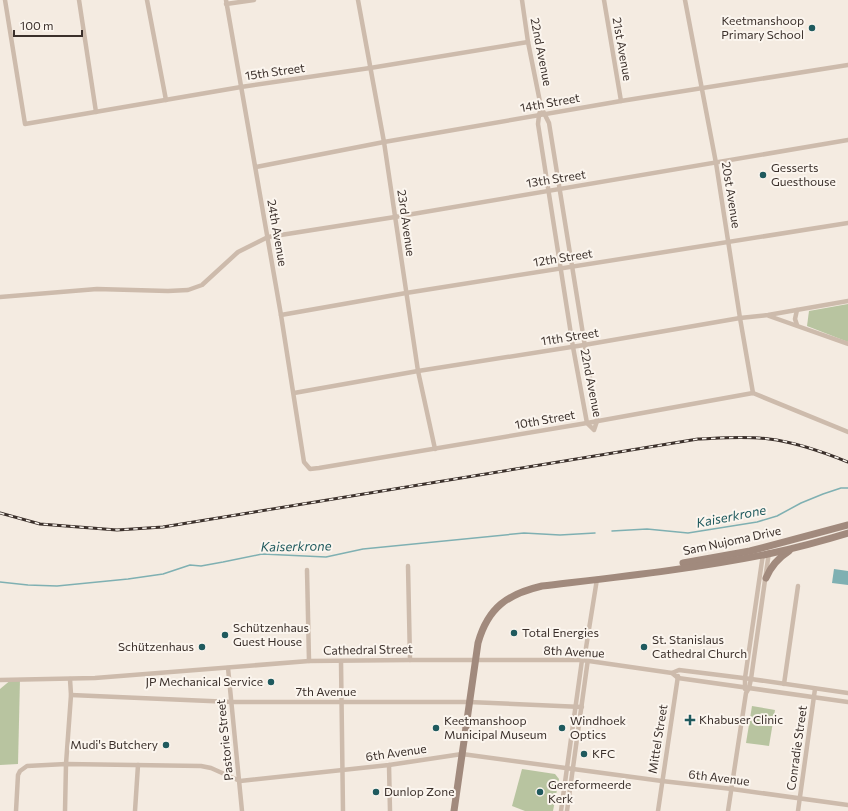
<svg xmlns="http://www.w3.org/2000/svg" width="848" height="811" viewBox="0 0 848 811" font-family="Commissioner,sans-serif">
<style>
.green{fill:#b8c4a0}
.water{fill:#7fb0b2}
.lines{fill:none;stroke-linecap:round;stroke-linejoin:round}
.stream{stroke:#7fb0b2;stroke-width:1.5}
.minor{stroke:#cdbbac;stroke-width:4.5}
.secondary{stroke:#a18a7d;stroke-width:7}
.rail-casing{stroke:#3b302b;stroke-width:3}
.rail{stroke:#fbf5ee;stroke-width:1.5;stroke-dasharray:4.5;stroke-linecap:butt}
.poi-dot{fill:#1f5a5e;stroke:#fbf5ee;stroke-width:1.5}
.labels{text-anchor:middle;stroke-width:4;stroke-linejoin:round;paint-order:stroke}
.poi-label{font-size:12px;fill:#3b302b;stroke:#fbf5ee;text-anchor:start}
.street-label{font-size:12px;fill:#3b302b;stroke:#fbf5ee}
.water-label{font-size:13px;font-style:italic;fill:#1f5a5e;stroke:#fbf5ee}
</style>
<rect width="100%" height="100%" fill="#f4ebe1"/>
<!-- green -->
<g class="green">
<polygon points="848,304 848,342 807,326 809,311"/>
<polygon points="12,679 20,679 18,764 0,765 0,689"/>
<polygon points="752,706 775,710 769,746 746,743"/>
<polygon points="522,769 555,774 559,779 553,811 525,811 512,806"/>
</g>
<!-- water -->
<polygon class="water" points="834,569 848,571 848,585 832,583"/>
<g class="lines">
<!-- stream -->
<g class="stream">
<polyline points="612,531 647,529 688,533 757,522 777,516 801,503 823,494 841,488 848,488"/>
<polyline points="0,582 28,585 57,586 128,579 163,574 190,565 201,566 223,562 262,554 326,557 363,549 524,533 560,535 595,533"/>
</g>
<!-- minor -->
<g class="minor">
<polyline points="5,0 25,124 241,87 370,68 528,42"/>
<polyline points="79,0 96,112"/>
<polyline points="147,0 166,100"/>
<polyline points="226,0 281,315 304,462 310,469 319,468 587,423 753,393 848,432"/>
<polyline points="358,0 384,142 418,371 435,449"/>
<polyline points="522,0 528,42 541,107 549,123 597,421 594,430 587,423 573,347 538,124 539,115 541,107"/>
<polyline points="604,0 621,101"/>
<polyline points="685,0 716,163 740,318 753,393"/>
<polyline points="226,4 254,0"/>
<polyline points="256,167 384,142 621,101 848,65"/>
<polyline points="0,297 97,289 168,291 188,290 202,285 238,252 268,237 395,217 848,140"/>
<polyline points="281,315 406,293 848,223"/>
<polyline points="769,316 848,344"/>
<polyline points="797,325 795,319 797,310"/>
<polyline points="294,393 418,371 584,345 740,318 768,315 848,301"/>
<polyline points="408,566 410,660"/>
<polyline points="307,570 309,661"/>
<polyline points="341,661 343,811"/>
<polyline points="228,668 242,811"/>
<polyline points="672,673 679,670 751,679 848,693"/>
<polyline points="0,680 95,678 309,661 410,660 582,660 672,673 678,678 848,702"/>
<polyline points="784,684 798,586"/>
<polyline points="745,689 745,678 763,554"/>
<polyline points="71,695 232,702 469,702 582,707"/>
<polyline points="389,765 390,811"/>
<polyline points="16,811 18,775 20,771 27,766 66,764 201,766 211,768 240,781 389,765 462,754 662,781 732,789 848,805"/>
<polyline points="65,811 66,764 71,695 70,679"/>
<polyline points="135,811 138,765"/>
<polyline points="561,811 582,660 585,654 597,579"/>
<polyline points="567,811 588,659"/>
<polyline points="658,811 678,676"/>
<polyline points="728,811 746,693 749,688 751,679 769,552"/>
<polyline points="798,811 815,689"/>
</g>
<!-- secondary -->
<g class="secondary">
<polyline points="683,563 750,551 848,525"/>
<path d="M766,578C771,566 778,558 789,551"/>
<path d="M454,811L478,643C488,607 508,594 542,586C618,577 694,569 768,554C795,548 822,541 848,533"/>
</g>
<!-- rail casing -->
<g class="rail-casing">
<path id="rail" d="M0,513L40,524L117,530L163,527L698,439C722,438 746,436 769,439C796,442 823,452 848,462"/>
</g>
<!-- rail -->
<use href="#rail" class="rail"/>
</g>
<!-- markers -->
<g class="poi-dot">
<circle cx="812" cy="28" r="4"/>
<circle cx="763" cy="175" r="4"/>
<circle cx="514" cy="633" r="4"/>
<circle cx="225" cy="635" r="4"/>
<circle cx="202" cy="647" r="4"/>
<circle cx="644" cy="647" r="4"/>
<circle cx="271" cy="682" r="4"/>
<path d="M688 714h4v4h4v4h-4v4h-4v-4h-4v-4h4z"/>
<circle cx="436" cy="728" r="4"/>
<circle cx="562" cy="728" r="4"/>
<circle cx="166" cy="745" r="4"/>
<circle cx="584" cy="754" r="4"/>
<circle cx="376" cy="792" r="4"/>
<circle cx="540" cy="792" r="4"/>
</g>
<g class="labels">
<!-- poi labels -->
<g class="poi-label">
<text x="804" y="25" text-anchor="end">Keetmanshoop<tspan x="804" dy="14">Primary School</tspan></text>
<text x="771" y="172">Gesserts<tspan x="771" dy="14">Guesthouse</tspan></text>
<text x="233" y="632">Schützenhaus<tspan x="233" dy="14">Guest House</tspan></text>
<text x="522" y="637">Total Energies</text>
<text x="652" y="644">St. Stanislaus<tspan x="652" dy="14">Cathedral Church</tspan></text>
<text x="194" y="651" text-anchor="end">Schützenhaus</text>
<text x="263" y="686" text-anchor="end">JP Mechanical Service</text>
<text x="699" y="724">Khabuser Clinic</text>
<text x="444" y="725">Keetmanshoop<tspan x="444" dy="14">Municipal Museum</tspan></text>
<text x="570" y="725">Windhoek<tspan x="570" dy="14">Optics</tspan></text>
<text x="158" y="749" text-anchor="end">Mudi's Butchery</text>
<text x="592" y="758">KFC</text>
<text x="548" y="789">Gereformeerde<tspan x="548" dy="14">Kerk</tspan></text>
<text x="384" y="796">Dunlop Zone</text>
</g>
<!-- street labels -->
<g class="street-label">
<text transform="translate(622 49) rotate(80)" y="4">21st Avenue</text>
<text transform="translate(541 52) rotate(79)" y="4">22nd Avenue</text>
<text transform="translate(275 72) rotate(-8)" y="4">15th Street</text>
<text transform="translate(550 103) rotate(-10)" y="4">14th Street</text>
<text transform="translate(556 179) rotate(-9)" y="4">13th Street</text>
<text transform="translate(731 195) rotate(81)" y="4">20st Avenue</text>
<text transform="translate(406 223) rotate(82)" y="4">23rd Avenue</text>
<text transform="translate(277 233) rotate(80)" y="4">24th Avenue</text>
<text transform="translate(563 258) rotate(-9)" y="4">12th Street</text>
<text transform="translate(570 337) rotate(-9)" y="4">11th Street</text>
<text transform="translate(591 383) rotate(79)" y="4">22nd Avenue</text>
<text transform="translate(545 420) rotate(-10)" y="4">10th Street</text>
<text transform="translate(732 541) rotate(-12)" y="4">Sam Nujoma Drive</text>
<text transform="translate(368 650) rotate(-1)" y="4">Cathedral Street</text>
<text transform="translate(574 652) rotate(3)" y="4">8th Avenue</text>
<text x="326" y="696">7th Avenue</text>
<text transform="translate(658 739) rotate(-81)" y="4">Mittel Street</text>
<text transform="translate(225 740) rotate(-96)" y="4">Pastorie Street</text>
<text transform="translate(797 748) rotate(-82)" y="4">Conradie Street</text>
<text transform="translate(396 753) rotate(-8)" y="4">6th Avenue</text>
<text transform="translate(719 778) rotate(7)" y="4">6th Avenue</text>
</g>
<!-- water labels -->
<g class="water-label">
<text transform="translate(731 516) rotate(-11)" y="5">Kaiserkrone</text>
<text transform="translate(296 546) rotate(-1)" y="5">Kaiserkrone</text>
</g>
</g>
<!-- scale -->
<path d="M14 30v6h68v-6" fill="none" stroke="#3b302b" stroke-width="2"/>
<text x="20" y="30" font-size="12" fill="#3b302b" stroke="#fbf5ee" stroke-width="3" paint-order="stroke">100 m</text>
</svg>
